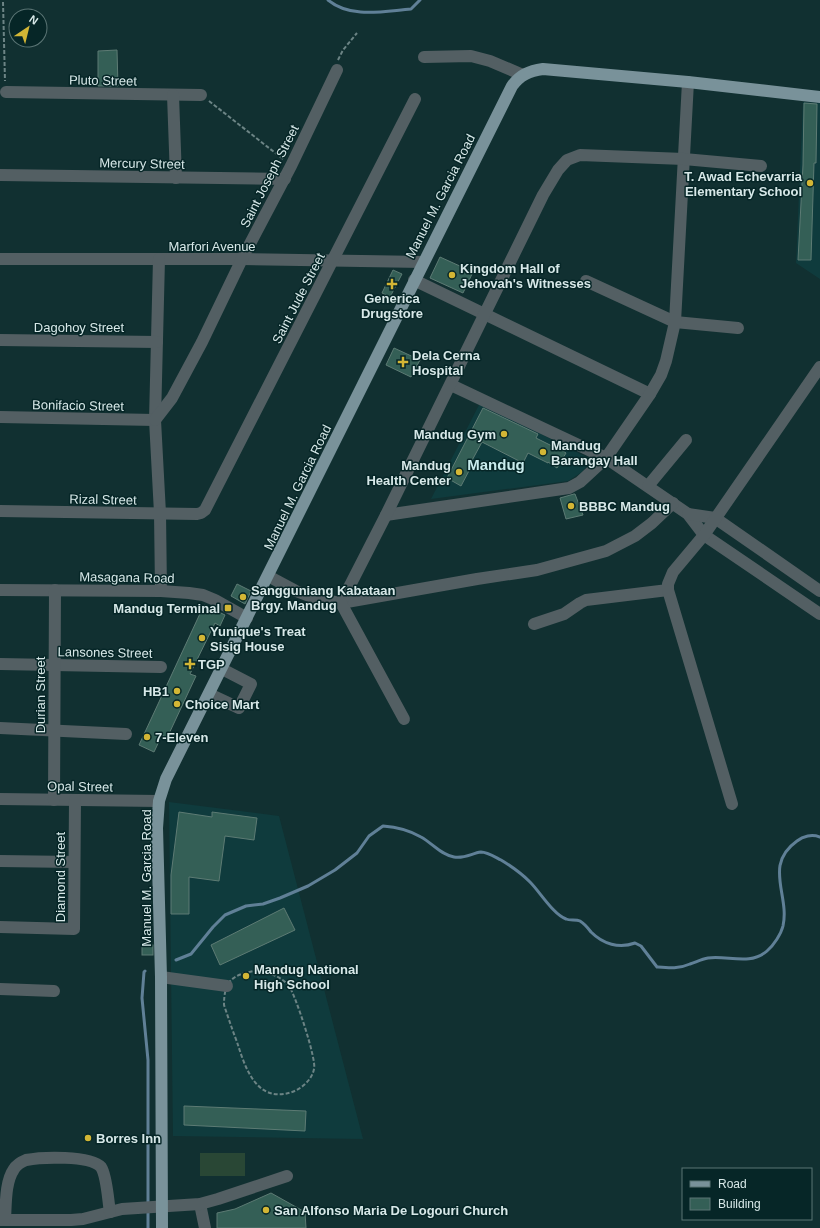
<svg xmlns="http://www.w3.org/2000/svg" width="820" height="1228" viewBox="0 0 820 1228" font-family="Helvetica,sans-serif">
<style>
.built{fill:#0f3b3d}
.green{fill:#294735}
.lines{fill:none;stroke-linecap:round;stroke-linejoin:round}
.stream{stroke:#608097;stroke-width:3}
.building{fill:#345f56;stroke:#5d7b74}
.path{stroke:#6c8485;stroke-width:2;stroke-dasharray:4 2;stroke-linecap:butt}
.minor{stroke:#535f63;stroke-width:12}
.major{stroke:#79929a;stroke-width:12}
.poi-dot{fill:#d3b635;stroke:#062627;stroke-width:1.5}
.labels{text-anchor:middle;stroke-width:3;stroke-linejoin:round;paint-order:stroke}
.street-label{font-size:13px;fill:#d7e8e8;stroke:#062627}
.poi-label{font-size:13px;font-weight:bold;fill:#d7e8e8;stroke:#062627;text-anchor:start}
.quarter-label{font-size:15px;font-weight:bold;fill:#c9eced;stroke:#062627}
</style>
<rect width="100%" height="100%" fill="#113031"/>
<!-- built -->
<g class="built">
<polygon points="803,102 820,103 820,279 796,263"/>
<polygon points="480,403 592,460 582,472 568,481 431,499"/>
<polygon points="169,802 279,816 363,1139 173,1136"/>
</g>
<!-- green -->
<rect class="green" x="200" y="1153" width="45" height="23"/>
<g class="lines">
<!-- stream -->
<g class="stream">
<path d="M328,0C351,19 384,11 411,9L420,0"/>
<path d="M176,960L191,954L213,927L225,915L246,906L263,904L280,898L308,886L335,870L357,853L369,836L383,826C397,827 409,830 421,837C432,843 441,855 454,857C465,859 472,853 481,852C487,852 495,857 501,860C511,866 522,874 530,882C540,892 553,914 566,919C570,921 576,919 580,921C585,924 588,928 591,932C603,944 619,949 635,943L641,946L657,967C669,968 679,969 690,964C696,962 702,959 708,958C727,955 750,966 767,951C774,945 781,934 783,926C790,895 763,865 797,841C803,836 812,834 820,837"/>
<polyline points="145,971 144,972 142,998 148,1060 148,1203"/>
<polyline points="148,1212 148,1228"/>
</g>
</g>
<!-- building -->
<g class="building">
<polygon points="117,50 118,86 98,86 98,51"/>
<polygon points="804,103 817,104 816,163 814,163 811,260 798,260 803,165"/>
<polygon points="440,257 473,272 463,293 430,278"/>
<polygon points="393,270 402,274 390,297 382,293"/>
<polygon points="394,348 420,360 411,377 386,365"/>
<polygon points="483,408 538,434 536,438 558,449 559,448 566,453 557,468 548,462 548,463 528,453 523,463 482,442 469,466 471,467 461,486 447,478"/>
<polygon points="574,494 575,494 583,515 566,519 560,498"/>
<polygon points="237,584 251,591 245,604 231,596"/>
<polygon points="204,605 225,615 220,626 215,623 190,674 196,676 167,738 162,735 154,752 139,745"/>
<polygon points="179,812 212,817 212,812 257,818 254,840 225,836 219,881 189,877 189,914 171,914 171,875"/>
<polygon points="284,908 295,930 220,965 211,945"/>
<rect x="142" y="945" width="11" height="10"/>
<polygon points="184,1106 306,1111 305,1131 184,1125"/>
<polygon points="271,1193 305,1212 306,1228 217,1228 217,1213 235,1209"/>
</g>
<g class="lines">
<!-- path -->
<g class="path">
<polyline points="3,2 5,81"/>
<polyline points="338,60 343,50 357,33"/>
<polyline points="209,101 283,159"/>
<path d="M254,971C266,972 280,975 289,986C295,994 317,1060 314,1069C312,1080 301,1089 292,1092C256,1104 245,1067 237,1042C232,1029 228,1017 224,1005C224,981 232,975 254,971Z"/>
</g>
<!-- minor -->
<g class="minor">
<polyline points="424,57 471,56 490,61 523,75"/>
<polyline points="6,92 201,95"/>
<polyline points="173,95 176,178"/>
<polyline points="0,175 285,179"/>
<polyline points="0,259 242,259 423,262"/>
<polyline points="159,259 155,420 160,513 161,591"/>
<polyline points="414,280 650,394"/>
<polyline points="586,281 675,322 738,328"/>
<polyline points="0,340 157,342"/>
<polyline points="451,385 606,458 688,514 704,535 820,614"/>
<polyline points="0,417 155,420"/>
<polyline points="155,420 172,398 202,342 242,259 291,166 337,70"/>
<polyline points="648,486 686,440"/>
<polyline points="0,511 197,514 201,513 205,510 415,99"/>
<polyline points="688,514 715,518 820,591"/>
<polyline points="386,515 569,488 580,482 606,458 650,394 661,375 666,361 675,322 688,82"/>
<polyline points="268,576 296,591 317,599 341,603 477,579 537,570 606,551 635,536 652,523 673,503"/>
<polyline points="0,590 161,591 189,593 203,595 215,600 247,618"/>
<polyline points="341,603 386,515 543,195 558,170 567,160 580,155 684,159 761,166"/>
<polyline points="341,603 404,719"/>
<polyline points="534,624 564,614 580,603 586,600 668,590"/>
<polyline points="0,664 161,667"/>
<polyline points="209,694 239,708 251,684 222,669"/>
<polyline points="0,728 126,734"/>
<polyline points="0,799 159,801"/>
<polyline points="54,800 55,590"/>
<polyline points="732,804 668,590 668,584 673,572 704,535 820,367"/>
<polyline points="0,861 74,862"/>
<polyline points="0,927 74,929 75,800"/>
<polyline points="161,977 227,986"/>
<polyline points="0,989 54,991"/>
<polyline points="200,1204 205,1228"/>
<polyline points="0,1220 71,1220 83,1219 122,1209 200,1204 218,1199 287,1176"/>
<path d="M5,1220C6,1204 5,1182 14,1169C17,1164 21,1162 26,1160C41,1157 90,1155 101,1167C107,1176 108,1201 110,1212"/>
</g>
<!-- major -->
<path class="major" d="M162,1228L161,977L157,828L159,801L166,779L512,86C520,75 529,71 543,69L688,82L820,97"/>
</g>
<!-- markers -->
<g class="poi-dot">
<circle cx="810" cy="183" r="4"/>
<circle cx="452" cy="275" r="4"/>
<path d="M390 278h4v4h4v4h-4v4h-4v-4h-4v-4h4z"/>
<path d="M401 356h4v4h4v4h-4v4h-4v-4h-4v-4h4z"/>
<circle cx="504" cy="434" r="4"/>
<circle cx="543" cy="452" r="4"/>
<circle cx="459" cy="472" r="4"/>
<circle cx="571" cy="506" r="4"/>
<circle cx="243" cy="597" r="4"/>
<rect x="224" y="604" width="8" height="8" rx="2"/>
<circle cx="202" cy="638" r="4"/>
<path d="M188 658h4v4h4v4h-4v4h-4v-4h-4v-4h4z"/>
<circle cx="177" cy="691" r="4"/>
<circle cx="177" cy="704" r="4"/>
<circle cx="147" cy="737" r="4"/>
<circle cx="246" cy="976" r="4"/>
<circle cx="88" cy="1138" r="4"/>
<circle cx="266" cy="1210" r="4"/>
</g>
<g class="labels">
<!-- street labels -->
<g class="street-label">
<text transform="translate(103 80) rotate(1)" y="5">Pluto Street</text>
<text transform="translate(142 163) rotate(1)" y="5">Mercury Street</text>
<text transform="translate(269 176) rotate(-63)" y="5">Saint Joseph Street</text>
<text transform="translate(440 196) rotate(-63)" y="5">Manuel M. Garcia Road</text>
<text x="212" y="251">Marfori Avenue</text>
<text transform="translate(298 298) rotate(-63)" y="5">Saint Jude Street</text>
<text x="79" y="332">Dagohoy Street</text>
<text transform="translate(78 405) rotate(1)" y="5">Bonifacio Street</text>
<text transform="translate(297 487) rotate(-64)" y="5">Manuel M. Garcia Road</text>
<text transform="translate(103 499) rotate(1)" y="5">Rizal Street</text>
<text transform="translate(127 577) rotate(1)" y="5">Masagana Road</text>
<text transform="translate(105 652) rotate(1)" y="5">Lansones Street</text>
<text transform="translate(40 695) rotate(-90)" y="5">Durian Street</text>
<text transform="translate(80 786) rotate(1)" y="5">Opal Street</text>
<text transform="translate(60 877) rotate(-90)" y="5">Diamond Street</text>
<text transform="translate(146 878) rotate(-90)" y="5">Manuel M. Garcia Road</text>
</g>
<!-- poi labels -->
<g class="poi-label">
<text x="802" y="181" text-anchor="end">T. Awad Echevarria<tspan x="802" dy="15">Elementary School</tspan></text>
<text x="460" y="273">Kingdom Hall of<tspan x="460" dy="15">Jehovah's Witnesses</tspan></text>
<text x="392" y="303" text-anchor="middle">Generica<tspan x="392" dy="15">Drugstore</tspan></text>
<text x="412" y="360">Dela Cerna<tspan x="412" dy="15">Hospital</tspan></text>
<text x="496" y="439" text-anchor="end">Mandug Gym</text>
<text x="551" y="450">Mandug<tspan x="551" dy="15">Barangay Hall</tspan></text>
<text x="451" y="470" text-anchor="end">Mandug<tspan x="451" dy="15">Health Center</tspan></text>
<text x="579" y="511">BBBC Mandug</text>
<text x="251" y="595">Sangguniang Kabataan<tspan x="251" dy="15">Brgy. Mandug</tspan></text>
<text x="220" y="613" text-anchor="end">Mandug Terminal</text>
<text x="210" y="636">Yunique's Treat<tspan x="210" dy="15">Sisig House</tspan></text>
<text x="198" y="669">TGP</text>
<text x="169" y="696" text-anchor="end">HB1</text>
<text x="185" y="709">Choice Mart</text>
<text x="155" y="742">7-Eleven</text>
<text x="254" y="974">Mandug National<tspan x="254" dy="15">High School</tspan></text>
<text x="96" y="1143">Borres Inn</text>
<text x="274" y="1215">San Alfonso Maria De Logouri Church</text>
</g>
<!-- quarter labels -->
<g class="quarter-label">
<text x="496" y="470">Mandug</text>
</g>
</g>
<!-- legend -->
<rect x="682" y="1168" width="130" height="52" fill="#062627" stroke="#5a7474"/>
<rect x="690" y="1181" width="20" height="6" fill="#79929a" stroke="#5a7474"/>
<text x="718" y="1188" font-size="12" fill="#d7e8e8">Road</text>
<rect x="690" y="1198" width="20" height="12" fill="#345f56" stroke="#5a7474"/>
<text x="718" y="1208" font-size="12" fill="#d7e8e8">Building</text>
<!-- north arrow -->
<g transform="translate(28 28) rotate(35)"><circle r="19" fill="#062627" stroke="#5a7474"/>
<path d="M0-3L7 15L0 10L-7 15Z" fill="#d3b635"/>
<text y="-6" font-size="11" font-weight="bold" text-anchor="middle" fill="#d7e8e8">N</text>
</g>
</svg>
